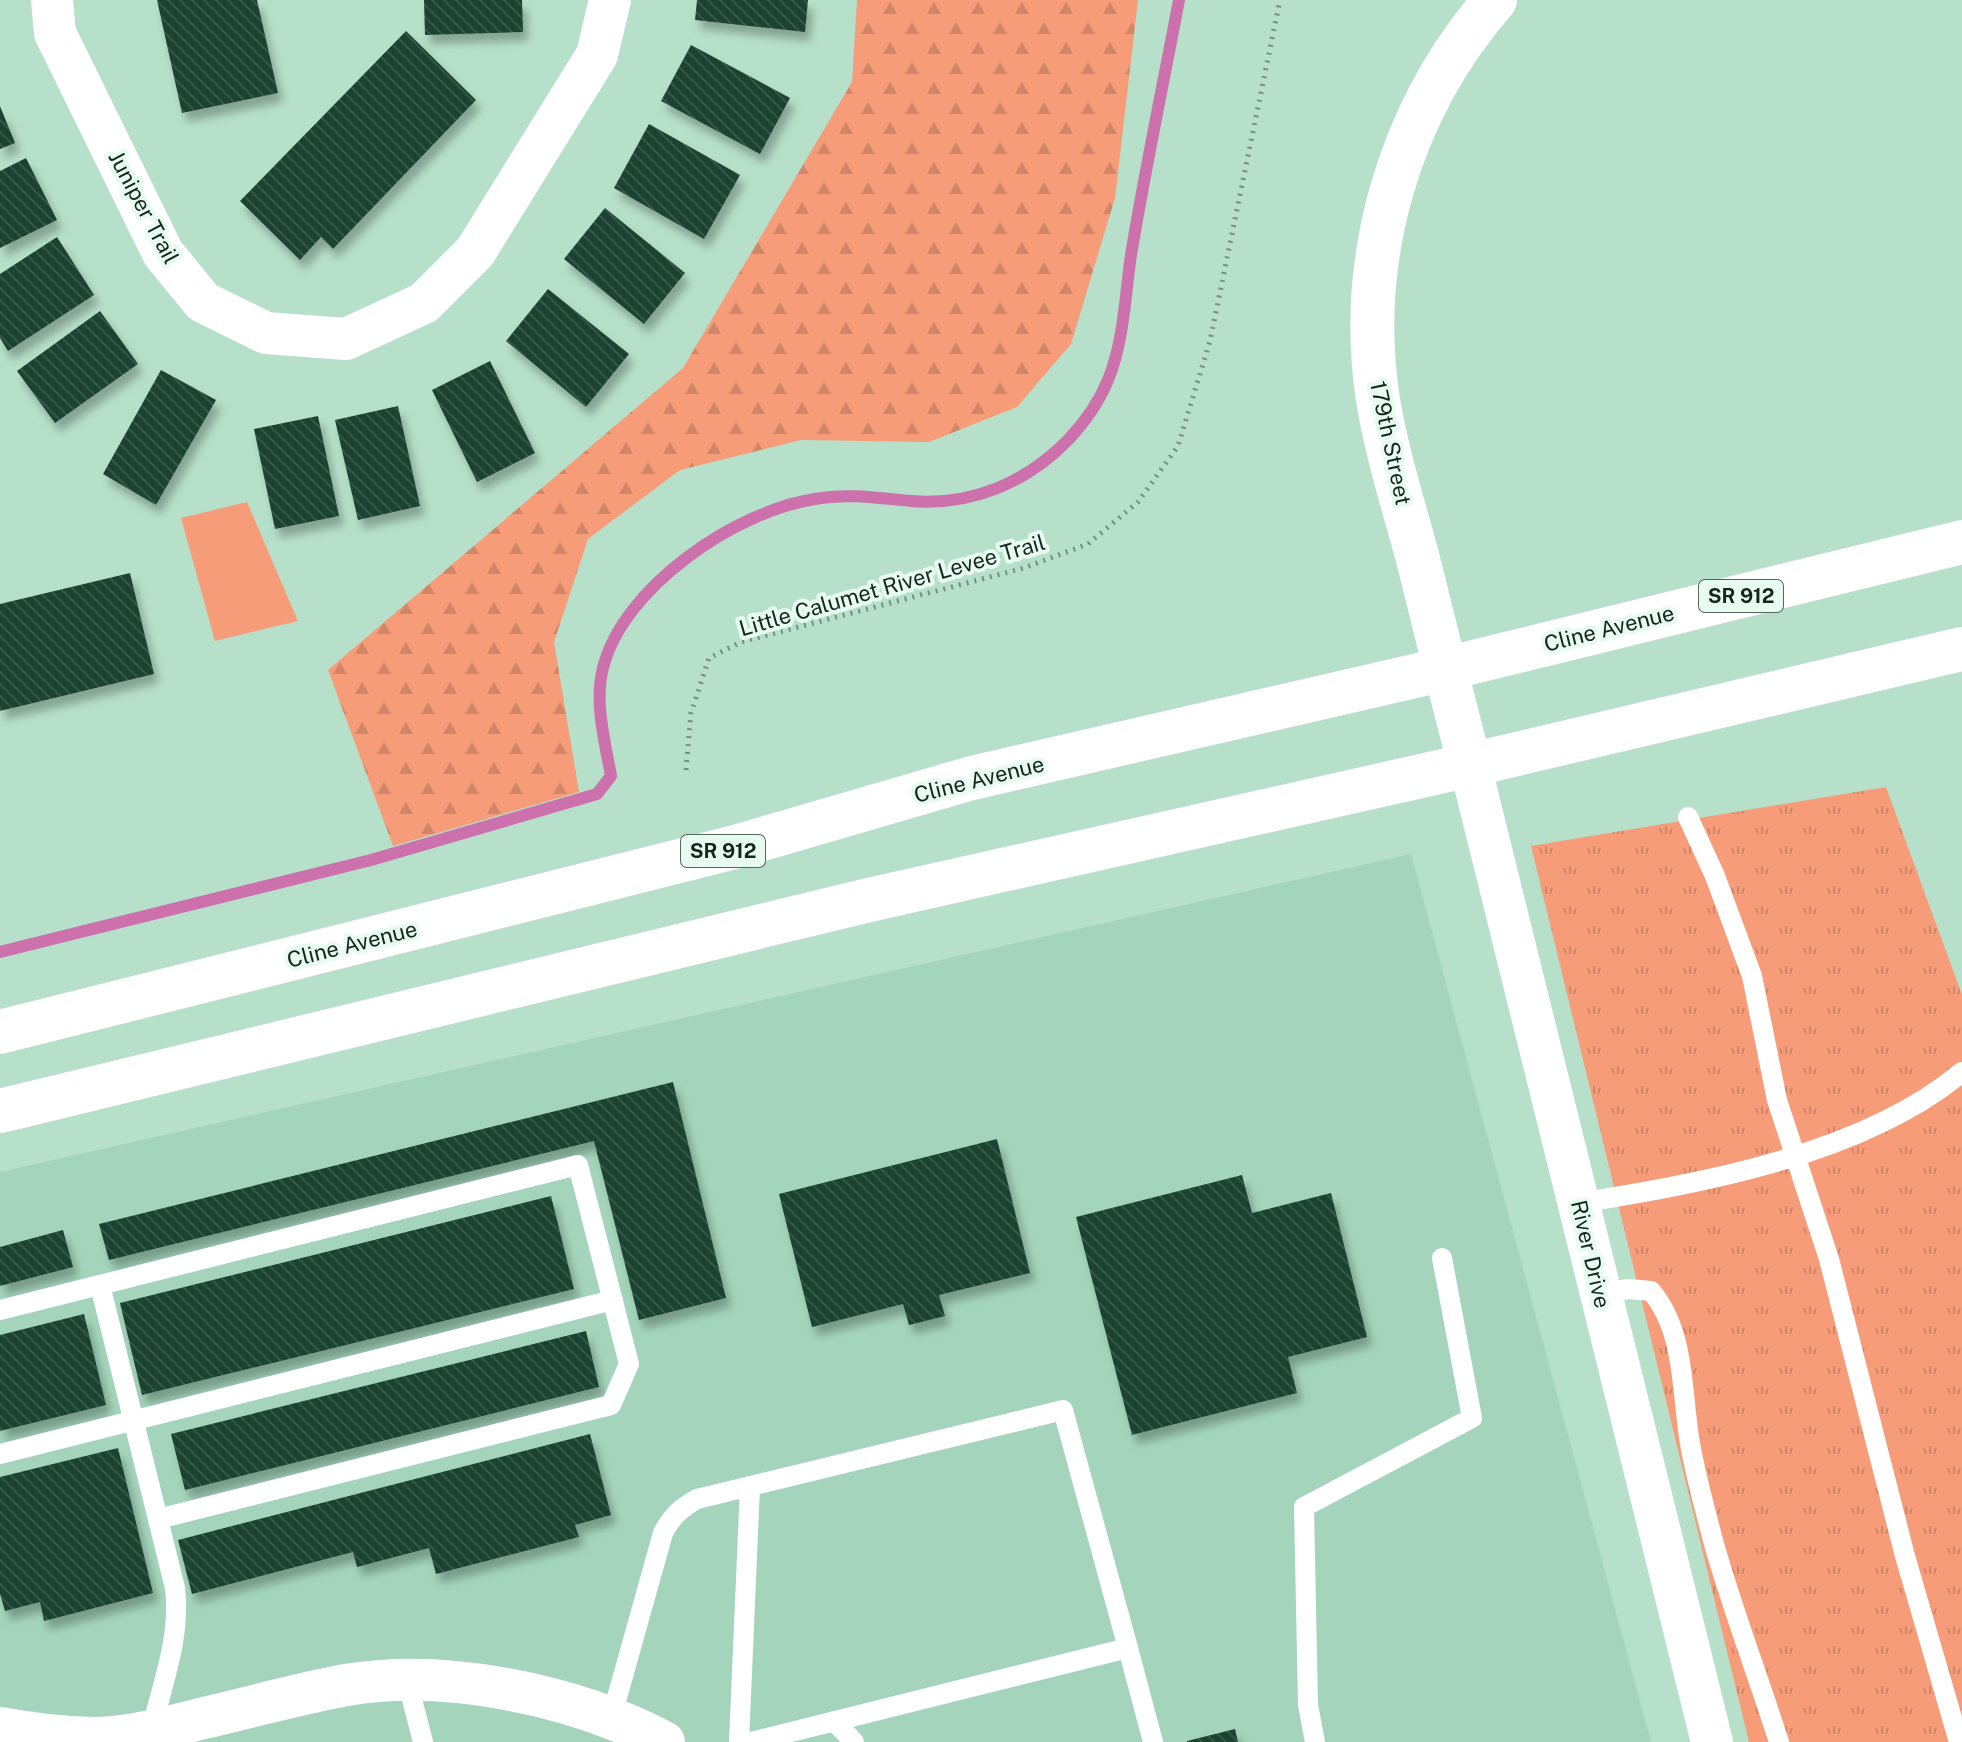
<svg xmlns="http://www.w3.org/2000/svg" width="1962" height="1742" viewBox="0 0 1962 1742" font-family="'Public Sans',sans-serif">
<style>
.built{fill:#a4d5bc}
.grass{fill:url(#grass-tufts)}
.forest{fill:url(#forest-firs)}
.park{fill:#f69c79}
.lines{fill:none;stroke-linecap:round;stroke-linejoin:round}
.stream{stroke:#cc71ab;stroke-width:12}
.building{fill:url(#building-back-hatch);filter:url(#shadow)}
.path{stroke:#729181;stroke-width:5;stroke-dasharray:2 6;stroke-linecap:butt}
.service{stroke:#fff;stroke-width:20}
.minor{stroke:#fff;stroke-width:42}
.tertiary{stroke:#fff;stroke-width:44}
.primary{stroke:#fff;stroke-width:44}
.motorway{stroke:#fff;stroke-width:44}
.labels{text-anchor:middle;stroke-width:8;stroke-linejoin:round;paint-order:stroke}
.shield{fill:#e7fbf0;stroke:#55665d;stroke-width:2}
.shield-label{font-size:20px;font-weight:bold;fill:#16261e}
.street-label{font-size:22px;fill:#16261e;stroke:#e7fbf0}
</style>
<defs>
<pattern id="grass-tufts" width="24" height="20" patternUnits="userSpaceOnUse" patternTransform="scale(2)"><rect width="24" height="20" fill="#f69c79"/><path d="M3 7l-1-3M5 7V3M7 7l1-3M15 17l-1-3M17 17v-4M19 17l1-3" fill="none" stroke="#d28668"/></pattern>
<pattern id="forest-firs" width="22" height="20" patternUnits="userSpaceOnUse" patternTransform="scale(2)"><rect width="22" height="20" fill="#f69c79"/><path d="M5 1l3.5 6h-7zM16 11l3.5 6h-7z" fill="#d28668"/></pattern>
<pattern id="building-back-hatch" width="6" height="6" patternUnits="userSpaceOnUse" patternTransform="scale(2)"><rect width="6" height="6" fill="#1c4231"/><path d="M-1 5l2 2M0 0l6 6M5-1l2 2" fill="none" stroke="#345546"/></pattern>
<filter id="shadow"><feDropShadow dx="5" dy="9" stdDeviation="4" flood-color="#0004"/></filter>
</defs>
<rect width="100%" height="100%" fill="#b6e0ca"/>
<!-- built -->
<polygon class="built" points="1411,854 1651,1742 0,1742 0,1172"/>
<!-- grass -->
<polygon class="grass" points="1886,787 1962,995 1962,1742 1749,1742 1531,846"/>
<!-- forest -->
<polygon class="forest" points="857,0 1138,0 1115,198 1071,344 1017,407 929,442 801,440 680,470 588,539 554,642 579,792 393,846 328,670 683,368 852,82"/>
<!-- park -->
<polygon class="park" points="247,502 298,621 215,641 181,518"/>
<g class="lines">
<!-- stream -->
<path class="stream" d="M0,952L371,860L597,794L611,776C605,742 594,702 603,668C623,587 736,511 815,499C847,493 878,498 911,501C971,506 1026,483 1068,440C1085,422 1099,402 1108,380C1124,341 1125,296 1131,255C1145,170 1163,85 1179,0"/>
</g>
<!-- building -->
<g class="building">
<polygon points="157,0 257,0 278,93 182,113"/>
<polygon points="424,0 522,0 523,32 425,35"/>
<polygon points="697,0 808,0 805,32 695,20"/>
<polygon points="406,31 476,100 333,249 321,237 300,260 240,201"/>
<polygon points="691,45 790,98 760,154 661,101"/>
<polygon points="0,106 15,143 0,149"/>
<polygon points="649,124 740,175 704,239 614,188"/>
<polygon points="26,158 57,220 0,248 0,171"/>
<polygon points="605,208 685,273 644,324 564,259"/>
<polygon points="57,237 94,295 8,351 0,338 0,274"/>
<polygon points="548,289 629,354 586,407 506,341"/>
<polygon points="100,311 138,364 55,423 17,371"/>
<polygon points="490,361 535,453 477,482 432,390"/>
<polygon points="161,370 216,400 156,505 103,474"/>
<polygon points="398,406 420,506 358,520 335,420"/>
<polygon points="318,416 339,516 275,529 254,429"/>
<polygon points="130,573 154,674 0,711 0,604"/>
<polygon points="673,1082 726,1298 639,1320 594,1141 109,1260 99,1224"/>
<polygon points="997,1139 1030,1273 939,1295 945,1316 909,1325 903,1304 812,1327 779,1194"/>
<polygon points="1242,1175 1252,1213 1331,1193 1367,1337 1288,1357 1297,1393 1132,1435 1076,1217"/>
<polygon points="551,1196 574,1289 142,1395 120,1303"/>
<polygon points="63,1230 73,1267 0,1286 0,1247"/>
<polygon points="84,1314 106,1405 0,1431 0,1335"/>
<polygon points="586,1331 599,1387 185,1490 171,1434"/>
<polygon points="590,1434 611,1515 575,1525 579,1537 436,1574 429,1548 357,1567 353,1552 192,1594 178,1540"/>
<polygon points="118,1448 153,1593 44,1621 40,1602 5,1611 0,1594 0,1477"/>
<polygon points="1235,1729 1238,1742 1187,1742 1187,1741"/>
</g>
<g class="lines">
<!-- path -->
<polyline class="path" points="686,770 691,713 709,658 741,642 1024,568 1088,544 1138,502 1178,446 1210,341 1280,0"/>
<!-- service -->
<g class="service">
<polyline points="1688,817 1715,876 1752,976 1777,1100 1829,1259 1905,1556 1959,1742"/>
<path d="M1579,1203C1703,1183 1864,1154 1962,1072"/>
<path d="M100,1285L175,1588C181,1638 162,1684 151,1732"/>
<path d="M1600,1293L1629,1289L1651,1291C1687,1333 1681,1398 1691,1449C1697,1481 1706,1513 1714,1544C1733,1611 1758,1676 1779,1742"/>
<polyline points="0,1310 578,1165 629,1364 611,1405 158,1519"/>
<polyline points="0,1454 613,1300"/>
<polyline points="1128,1648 1153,1742"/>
<polyline points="407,1680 423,1742"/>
<path d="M611,1719L663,1533C672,1516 681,1508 697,1499L1063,1410L1128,1648L751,1742"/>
<polyline points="834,1721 854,1742"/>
<polyline points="739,1742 750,1486"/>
<polyline points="1315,1742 1308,1705 1304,1507 1472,1418 1442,1258"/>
</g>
<!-- minor -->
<g class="minor">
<polyline points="52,0 55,33 163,253 203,302 266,333 346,339 424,303 475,252 597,55 610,0"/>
<polyline points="1470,765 1712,1742"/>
<path d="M0,1728C32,1734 64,1738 96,1738C133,1737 169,1727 204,1718C251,1707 298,1694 346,1685C447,1668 574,1695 664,1742"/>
</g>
<!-- tertiary -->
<path class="tertiary" d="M1470,765C1452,697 1435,628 1418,559C1404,507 1387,454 1378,400C1356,257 1400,109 1495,0"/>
<!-- primary -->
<g class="primary">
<polyline points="0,1032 735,847 972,778 1445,669"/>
<polyline points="0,1111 869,900 1470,765"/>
</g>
<!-- motorway -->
<g class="motorway">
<polyline points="1445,669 1962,542"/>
<polyline points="1470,765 1962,649"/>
</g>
</g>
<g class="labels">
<!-- shield labels -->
<g class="shield">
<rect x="1699" y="580" width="84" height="32" rx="6"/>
<rect x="681" y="835" width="84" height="32" rx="6"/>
</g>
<g class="shield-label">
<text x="1741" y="603">SR 912</text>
<text x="723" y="858">SR 912</text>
</g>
<!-- street labels -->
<g class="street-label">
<text transform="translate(144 207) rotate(62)" y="8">Juniper Trail</text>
<text transform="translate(1391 443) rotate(78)" y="8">179th Street</text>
<text transform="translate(892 585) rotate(-16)" y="8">Little Calumet River Levee Trail</text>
<text transform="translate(1609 628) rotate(-14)" y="8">Cline Avenue</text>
<text transform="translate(979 779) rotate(-14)" y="8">Cline Avenue</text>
<text transform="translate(352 944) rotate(-14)" y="8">Cline Avenue</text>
<text transform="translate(1591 1254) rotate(77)" y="8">River Drive</text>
</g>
</g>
</svg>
